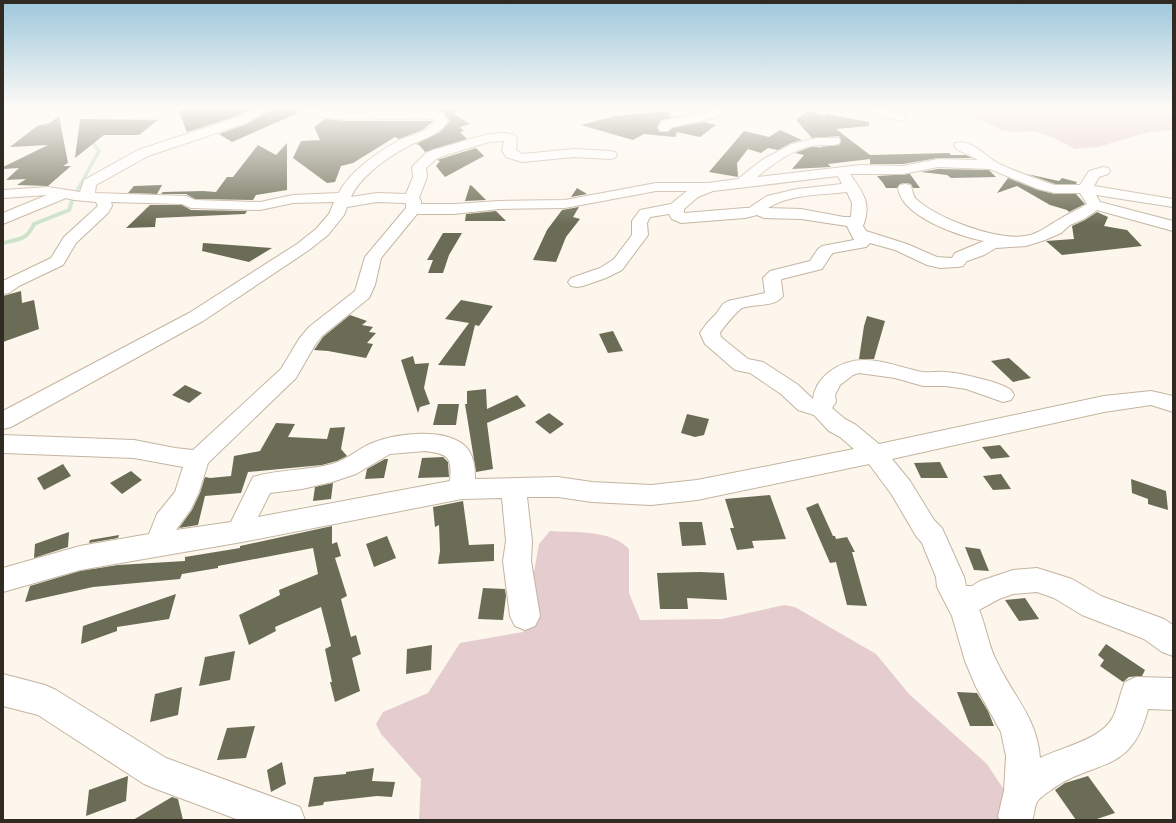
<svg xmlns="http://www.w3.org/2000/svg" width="1176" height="823" viewBox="0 0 1176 823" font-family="'Open Sans',sans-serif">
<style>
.green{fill:#e4cccf}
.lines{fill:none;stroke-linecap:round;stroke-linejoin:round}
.stream-far1{stroke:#cce3c9;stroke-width:3.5}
.stream{stroke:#cce3c9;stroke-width:4}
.building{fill:#6b6c55}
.minor-casing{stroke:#c4b4a0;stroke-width:2}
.minor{fill:#fff;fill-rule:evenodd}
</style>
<rect width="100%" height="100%" fill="#fdf6ed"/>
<!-- green -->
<g class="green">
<polygon points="977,109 1173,109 1173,130 1149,132 1098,147 1075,149 1054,138 1036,132 1026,131 1010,132 1001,130 965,112"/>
<path d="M550,531C575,533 610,529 629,549V593L640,620L722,619L784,605L795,607L876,654L909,694L987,764L1024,820H419L421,779L381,734L376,724L383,712L428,693L460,643L523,632L539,544Z"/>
</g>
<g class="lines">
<!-- stream-far1 -->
<g class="stream-far1">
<polyline points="141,121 165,115 168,113 168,109"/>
<polyline points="74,196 99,151 93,144 93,139 95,138"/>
</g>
<!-- stream -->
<path class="stream" d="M3,243C19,239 27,240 34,224L69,210L74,195"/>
</g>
<!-- building -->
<g class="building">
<polygon points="178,109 251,109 237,116 187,132"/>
<polygon points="273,109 293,109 295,112 298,113 232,142 219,134 247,124"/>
<polygon points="425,109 456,109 454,114 470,124 460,127 464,131 460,132 467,139 425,152 419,145 416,144 440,132 450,121 443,112"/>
<polygon points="669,111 670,117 684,115 661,120 657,127 660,132 668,132 672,128 704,122 716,125 700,137 677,132 675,137 644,134 633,140 581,125 615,116"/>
<polygon points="808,111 825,116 826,114 869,122 869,126 836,129 870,155 949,153 951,155 966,155 972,158 938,158 903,164 870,164 870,159 828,164 831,167 792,169 804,155 795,153 811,147 817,147 821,148 820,147 839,145 841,141 839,136 812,138 796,120"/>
<polygon points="59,116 68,163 63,166 71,166 48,186 17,185 26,179 6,180 19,168 3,169 3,167 48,145 10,147 37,126 50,123"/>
<polygon points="80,119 158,120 139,135 104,135 75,158"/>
<polygon points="325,119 347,121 434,121 422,130 399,139 395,137 353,163 341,166 335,182 327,183 293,158 301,141 320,140 314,127"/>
<polygon points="780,130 802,140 791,143 778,150 768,148 761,153 748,149 737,163 738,177 709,172 744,131 769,137"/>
<polygon points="287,143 287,190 256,195 253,200 195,199 186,194 161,194 163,192 203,191 216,192 227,177 233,177 258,145 276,155"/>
<polygon points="476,148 484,156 445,177 436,166 440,161 437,160"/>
<polygon points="938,169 989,170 996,177 951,178 947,175 921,172"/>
<polygon points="910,174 920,188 913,188 911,184 905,183 900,184 897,188 886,188 883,183 877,176"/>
<polygon points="1027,174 1059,181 1062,178 1077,182 1076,184 1055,184"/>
<polygon points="1008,178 1038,190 1055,194 1076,194 1085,204 1069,212 1067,210 1050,205 1017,186 997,193"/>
<polygon points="162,185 157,194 128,193 134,186"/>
<polygon points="470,185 472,186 486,200 465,201"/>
<polygon points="577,188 587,194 571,197"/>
<polygon points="150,205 182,205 191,210 247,211 245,214 156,218 155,227 126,228"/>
<polygon points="579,207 573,217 580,219 566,237 556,262 533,260 547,230 562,210"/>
<polygon points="496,211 506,221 465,221 466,214"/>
<polygon points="1097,212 1108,217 1104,226 1127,230 1142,246 1062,255 1046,241 1074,239 1072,226 1085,220"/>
<polygon points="443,233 462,233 449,255 443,273 428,273 433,260 427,260"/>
<polygon points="203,243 272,248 249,262 202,251"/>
<polygon points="21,291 22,303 34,300 39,329 3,342 3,296"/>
<polygon points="461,300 493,306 479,326 475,325 465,366 438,365 469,323 445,319"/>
<polygon points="350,315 367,321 362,325 373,327 369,332 376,333 367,343 373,344 366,358 328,351 314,350 323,337"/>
<polygon points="867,316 885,321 874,359 859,359 864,326"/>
<polygon points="613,331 623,351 608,353 599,334"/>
<polygon points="413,356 415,364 429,363 424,388 430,404 420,407 418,413 401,360"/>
<polygon points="1009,358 1031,378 1013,382 991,361"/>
<polygon points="185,385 202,393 189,403 172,395"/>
<polygon points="486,389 487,409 517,395 526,406 487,423 493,469 476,472 465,404 467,404 467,391"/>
<polygon points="438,404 459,404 456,425 433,425"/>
<polygon points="549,413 564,424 550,434 535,422"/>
<polygon points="687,414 709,419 704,435 695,437 681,433"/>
<polygon points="276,423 295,424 288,437 327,439 330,428 345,427 341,449 347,456 337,461 322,465 248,472 241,493 205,496 198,525 179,528 192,510 200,493 205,477 210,478 231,476 234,456 260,451"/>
<polygon points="1000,445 1010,457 991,459 982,447"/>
<polygon points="443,457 448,462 449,477 418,478 422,458"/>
<polygon points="385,459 388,459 384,478 365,479 367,469"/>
<polygon points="940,462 948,478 921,478 914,463"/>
<polygon points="63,464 71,476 44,490 37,478"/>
<polygon points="131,471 142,480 122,494 110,483"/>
<polygon points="1001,474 1011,489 993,490 983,476"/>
<polygon points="1131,479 1166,491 1168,510 1148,504 1148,499 1132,493"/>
<polygon points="333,483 331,499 313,501 315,487"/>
<polygon points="770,495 786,539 752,541 754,548 737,550 730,528 734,528 725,499"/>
<polygon points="463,501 469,545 494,544 494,561 438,564 440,551 439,525 435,527 433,507"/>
<polygon points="818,503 833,536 835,536 836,539 847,537 855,552 852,552 867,606 847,605 836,562 830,563 806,508"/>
<polygon points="679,522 702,522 706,545 682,546"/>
<polygon points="332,526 332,544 337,542 341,556 335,558 347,596 341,599 351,637 356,635 361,654 352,658 360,691 335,702 330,682 332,682 325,649 331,646 321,607 275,627 276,631 249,645 239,615 280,595 279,590 318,574 313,548 218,566 218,568 182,574 180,579 93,587 25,602 30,586 80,571 118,565 185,561 185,557 240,548 240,546"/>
<polygon points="69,532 68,547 34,558 35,544"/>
<polygon points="119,535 118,538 89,543 90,540"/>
<polygon points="387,536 396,558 374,567 366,544"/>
<polygon points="965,547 980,549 989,571 974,570"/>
<polygon points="700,572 724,573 727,600 687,598 688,609 660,609 657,573"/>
<polygon points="483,588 505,589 506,596 503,620 478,619"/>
<polygon points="176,594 169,619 117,627 117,631 81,644 83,626"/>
<polygon points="1025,598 1039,619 1019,621 1005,600"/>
<polygon points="1106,644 1145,670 1142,676 1129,677 1123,682 1100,666 1104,660 1098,655"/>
<polygon points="432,645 431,670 406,674 407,649"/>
<polygon points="235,651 230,680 199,686 205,657"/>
<polygon points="182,687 178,715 150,722 155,694"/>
<polygon points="957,692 977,693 988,711 994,726 970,726"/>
<polygon points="255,726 246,758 217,760 227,728"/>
<polygon points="282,762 286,784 271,792 267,770"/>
<polygon points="374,768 372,781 395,782 392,797 377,796 324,802 323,805 308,807 314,777 346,774 346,772"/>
<polygon points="128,776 126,801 86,816 89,790"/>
<polygon points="1088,776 1115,813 1094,820 1076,820 1055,790 1065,783"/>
<polygon points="172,797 178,799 183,820 133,820"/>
</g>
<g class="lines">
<!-- minor casing -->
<g class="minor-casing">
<g id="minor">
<path d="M256,109H272L246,123L148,156L96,185L95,193L186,196L195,200L260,202L293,195L339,193C348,173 377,153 396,142C408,135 428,133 436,121L435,119C387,116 342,126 295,111L294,109H313L346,113L412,110L439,112L443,113L448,121C437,138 421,138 405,148C386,158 359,178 351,197L377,193L406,194L413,177L412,167L426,153L433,150L488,134L505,133L515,135L517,138L516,150L523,154L574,149L610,151L615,152L617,155L615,158L610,159L574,157L522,162L506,157L502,150L504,141L489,142L443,156L436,159L426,168L427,177L419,198L421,201V204H454L499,201L565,200L656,183H708L738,179L762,160L792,144L817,138H839L840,141L839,144C829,146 820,144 811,146C792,150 771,165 757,177L861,165L903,166L938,159L978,160C971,155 958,152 954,146L955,143C971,139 984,155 996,162C1012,171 1031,176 1048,183L1055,185H1080L1089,171L1103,167L1108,168L1110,171L1108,174L1099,177L1094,186L1173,199V207L1096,195L1100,202L1173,221V231L1097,210L1084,219L1070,225L1061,233L1045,240L1026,246L996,248L984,255L967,261L963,266L957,267L940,268L927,265L895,250L870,243L866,247L833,253L831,255L822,269L782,279L781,280L783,296C774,308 755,303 742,308C738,310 722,329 720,333L721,337L748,359L763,362L797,384L813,399C814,389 820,379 829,372C860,349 889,365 922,372C930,373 938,371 946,372C960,373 1001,382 1011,390C1012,391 1013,393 1014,395L1011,400L1003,402L966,389L946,386H923L895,378L859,373L853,375L840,385L835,395L836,402L832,408L845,419L856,425L879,444L1104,396L1151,391L1173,396V412L1151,405L1104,412L892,459L910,481L934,520L942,528L964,577L966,586H972L980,581L1013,570L1037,568L1072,579L1101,596L1164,619L1173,625V656L1162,652L1144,639L1082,615L1054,598L1037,592L1013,594L999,599L979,610C986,626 988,644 996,660C1012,695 1037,717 1040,758C1062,747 1101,740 1113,717C1118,707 1120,693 1125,682L1136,677L1173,678V710L1148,709C1131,776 1095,758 1051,790C1047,793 1039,798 1037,802C1034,807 1035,814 1032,820H1000L998,816L1004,791L1006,756L1001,732L976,687L965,661L952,616L937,587L936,577L922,543L916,536L892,495L869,464L697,500L651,505L592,502L558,497H527L532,541L531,561L540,616L535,626L525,630L515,626L510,616L503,561L506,541L502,498L462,499L242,542L80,570L3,592V568L80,546L149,534L157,514L175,492L183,467L134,458L3,453V435L134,440L175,448L193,450L281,369L299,339L309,327L355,291L365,257L406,208V203L377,202L347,207L344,215L328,235L309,250L203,321L11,427L3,429V411L189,313L297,244L316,229L329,214L334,202L293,203L260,210L191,208L182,204L111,202L112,206L108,213L76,243L63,265L19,286L9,293L3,294V281L51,258L64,237L98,206L96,202L74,200L66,198L3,224V213L47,195L3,198V190L48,187L80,192L84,180L138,150L238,117ZM938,167L990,169L1038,189L1055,193H1080L1087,204C1078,210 1069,213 1060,219C1048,225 1040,234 1025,236C997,241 936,218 916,199C912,195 913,189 910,185L905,184L900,185L898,188C902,217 959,236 984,241L955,253L952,258L937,257L907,244L866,231L863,226C872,203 863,193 850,174H903ZM838,176L842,184L797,189L767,196L749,208H745L684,213V209L698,197L713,191ZM656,191H687L671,204L640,210L632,221V235L614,259L600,268L571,278L568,282L571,286L577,287L583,286L606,278L622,270L648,235L647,223L650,217L669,214L672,219L681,223L745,218L757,215L764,218L801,219L847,226L854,240L822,246L818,249L810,261L770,271L763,278L765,293L728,301L723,304L716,314L707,323L700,333L705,344L735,370L750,373L781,394L798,410L814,415L829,431L840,437L854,449L697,480L651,485L592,482L558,477L475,479C475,467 474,454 464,445C443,428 398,433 375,442C359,447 348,460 332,464C306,471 278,469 253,477L231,522L176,530L191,509L199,492L208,463L296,378L315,345L322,336L369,298L375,285L381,258L417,214H454L499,209L565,208ZM847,192L852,203L851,217H844L801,209L768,208C790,194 821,195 847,192ZM425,451C449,454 452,457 450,481L258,517L270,493L302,489L332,482L356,474L390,454Z"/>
<polygon points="712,109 726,109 715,118 671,127 668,131 660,131 658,128 662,121 707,112"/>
<polygon points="864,109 885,109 904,114 906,117 904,120 900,121 865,111"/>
<polygon points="3,674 45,685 56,690 166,758 300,807 305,820 239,820 156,789 144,784 38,715 3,706"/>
</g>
</g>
<!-- minor -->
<use href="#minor" class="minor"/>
</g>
<!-- sky -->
<linearGradient id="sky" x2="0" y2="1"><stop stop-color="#9dc7dc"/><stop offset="0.48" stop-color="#fefbf7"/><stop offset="1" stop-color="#fefbf7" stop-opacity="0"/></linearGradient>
<rect width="1176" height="225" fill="url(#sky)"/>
<!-- border -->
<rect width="1176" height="823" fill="none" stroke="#302a22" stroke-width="8"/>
</svg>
